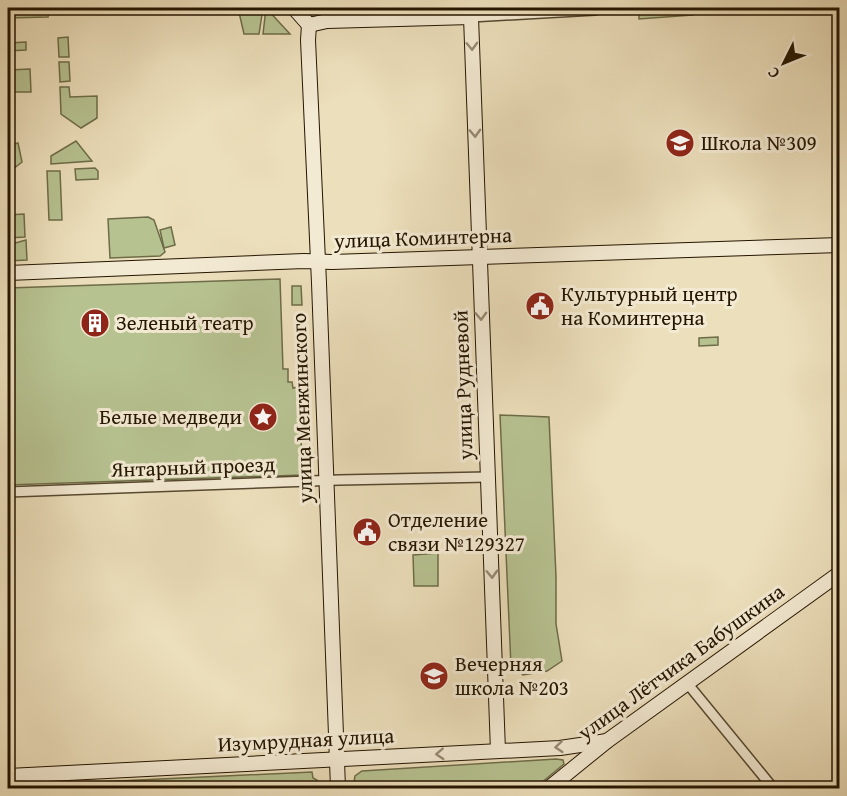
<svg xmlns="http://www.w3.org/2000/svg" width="847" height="796" viewBox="0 0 847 796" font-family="'Gentium Book Plus',serif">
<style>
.green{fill:#b7c291;stroke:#6e6c48;stroke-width:1.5}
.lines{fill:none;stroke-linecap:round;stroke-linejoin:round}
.street-casing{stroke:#56482f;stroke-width:12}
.secondary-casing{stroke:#241500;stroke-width:16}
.street{stroke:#f3ead3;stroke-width:9}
.secondary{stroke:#f3ead3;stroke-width:14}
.oneway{stroke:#968a74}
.labels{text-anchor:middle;stroke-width:6;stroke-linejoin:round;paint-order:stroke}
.poi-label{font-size:21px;fill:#241500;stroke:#f3ead3;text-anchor:start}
.street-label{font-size:21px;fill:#241500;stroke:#f3ead3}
</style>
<rect width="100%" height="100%" fill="#ecdfbb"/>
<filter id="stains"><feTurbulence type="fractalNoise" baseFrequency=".00333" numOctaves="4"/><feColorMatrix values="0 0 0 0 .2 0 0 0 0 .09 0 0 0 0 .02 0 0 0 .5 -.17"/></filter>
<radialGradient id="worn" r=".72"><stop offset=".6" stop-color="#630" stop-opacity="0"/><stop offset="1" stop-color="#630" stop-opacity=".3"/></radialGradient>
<!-- green -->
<g class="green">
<polygon points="8,8 49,8 48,17 8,18"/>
<polygon points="238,8 263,8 259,34 244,34"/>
<polygon points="266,8 290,34 263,34"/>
<polygon points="648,8 698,8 699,9 697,13 693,15 639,19 639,14"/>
<polygon points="68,37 69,57 59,57 58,38"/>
<polygon points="26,42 26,50 8,51 8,43"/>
<polygon points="59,62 69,62 70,81 60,82"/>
<polygon points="30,69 31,92 8,92 8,70"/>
<polygon points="60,87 69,87 70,97 97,96 97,118 81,128 61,114"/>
<polygon points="76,141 92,161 51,164 51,156"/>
<polygon points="18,143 22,162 8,173 8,146"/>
<polygon points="95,168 98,171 98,179 76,180 75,169"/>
<polygon points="47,171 60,171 62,220 49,220"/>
<polygon points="24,214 25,237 8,238 8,215"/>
<polygon points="148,217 154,220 165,252 160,256 110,258 108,219"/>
<polygon points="171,227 175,245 164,248 160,230"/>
<polygon points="26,240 27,260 8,261 8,245"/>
<polygon points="280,279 283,369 288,369 288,382 292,382 293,388 298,387 303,475 8,485 8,288"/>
<polygon points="292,286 301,286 302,305 292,305"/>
<polygon points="718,337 718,345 699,346 699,338"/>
<polygon points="500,415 549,417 556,577 556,624 562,661 547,671 523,675 518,670 511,667"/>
<polygon points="438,553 438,586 414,586 413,555"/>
<polygon points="556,759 563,760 564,764 535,788 353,788 355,776 362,771"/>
<polygon points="312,772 313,778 317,780 322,788 8,788 11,786"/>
</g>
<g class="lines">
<!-- street casing -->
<g class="street-casing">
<g id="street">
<polyline points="471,17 595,10 604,8"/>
<polyline points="8,492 339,480 488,477"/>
<polyline points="687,683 773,788"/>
</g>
</g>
<!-- secondary casing -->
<g class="secondary-casing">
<g id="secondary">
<polyline points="294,8 309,25"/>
<polyline points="309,25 327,21 471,17 498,751"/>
<polyline points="309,25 308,40 319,283 338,788"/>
<polyline points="8,273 304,261 332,262 840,245"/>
<polyline points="8,776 560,748 607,741"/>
<polyline points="549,788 607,741 840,573"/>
</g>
</g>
<!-- street -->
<use href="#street" class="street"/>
<!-- secondary -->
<use href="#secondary" class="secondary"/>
</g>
<!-- one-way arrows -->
<defs><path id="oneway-chevron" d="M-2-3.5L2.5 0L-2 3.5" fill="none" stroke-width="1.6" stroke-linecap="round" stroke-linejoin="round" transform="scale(1.5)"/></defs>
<g class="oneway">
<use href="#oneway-chevron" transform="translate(472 46) rotate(88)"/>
<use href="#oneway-chevron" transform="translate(475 133) rotate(88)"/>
<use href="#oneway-chevron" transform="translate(481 316) rotate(88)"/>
<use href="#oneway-chevron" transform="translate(492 574) rotate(88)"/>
<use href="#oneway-chevron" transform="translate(559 747) rotate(175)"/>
<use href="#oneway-chevron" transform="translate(440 754) rotate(177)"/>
</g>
<!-- icons -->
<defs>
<g id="school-disc" transform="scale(1.5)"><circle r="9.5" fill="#8f2418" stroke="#f3ead3"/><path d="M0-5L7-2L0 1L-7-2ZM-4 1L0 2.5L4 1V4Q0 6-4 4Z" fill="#fff"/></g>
<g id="civic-disc" transform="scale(1.5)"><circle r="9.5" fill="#8f2418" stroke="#f3ead3"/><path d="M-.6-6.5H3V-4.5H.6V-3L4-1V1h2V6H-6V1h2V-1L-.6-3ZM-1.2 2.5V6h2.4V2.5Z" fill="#fff"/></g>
<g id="building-disc" transform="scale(1.5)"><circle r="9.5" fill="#8f2418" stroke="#f3ead3"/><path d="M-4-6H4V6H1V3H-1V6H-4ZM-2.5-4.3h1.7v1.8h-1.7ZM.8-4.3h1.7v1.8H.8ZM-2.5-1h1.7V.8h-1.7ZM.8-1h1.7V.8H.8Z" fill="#fff"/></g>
<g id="sight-disc" transform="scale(1.5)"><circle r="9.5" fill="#8f2418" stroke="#f3ead3"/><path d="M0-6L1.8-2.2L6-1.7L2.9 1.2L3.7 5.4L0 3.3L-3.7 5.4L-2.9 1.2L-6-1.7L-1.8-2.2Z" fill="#fff"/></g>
</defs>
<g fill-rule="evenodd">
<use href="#school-disc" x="680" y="143"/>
<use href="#civic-disc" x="540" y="306"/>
<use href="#building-disc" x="95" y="323"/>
<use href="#sight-disc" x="263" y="417"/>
<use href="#civic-disc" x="367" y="532"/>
<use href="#school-disc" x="434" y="676"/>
</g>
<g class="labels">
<!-- poi labels -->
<g class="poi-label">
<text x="701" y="150">Школа №309</text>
<text x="561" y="301">Культурный центр<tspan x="561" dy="24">на Коминтерна</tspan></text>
<text x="116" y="330">Зеленый театр</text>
<text x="242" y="424" text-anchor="end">Белые медведи</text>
<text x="388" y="527">Отделение<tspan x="388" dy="24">связи №129327</tspan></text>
<text x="455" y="671">Вечерняя<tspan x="455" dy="24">школа №203</tspan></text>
</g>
<!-- street labels -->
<g class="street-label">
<text transform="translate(423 238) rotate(-2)" y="7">улица Коминтерна</text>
<text transform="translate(463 385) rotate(-92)" y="7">улица Рудневой</text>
<text transform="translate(302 408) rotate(-92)" y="7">улица Менжинского</text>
<text transform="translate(193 467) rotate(-2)" y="7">Янтарный проезд</text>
<text transform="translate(681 662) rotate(-36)" y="7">улица Лётчика Бабушкина</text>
<text transform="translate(306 740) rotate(-3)" y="7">Изумрудная улица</text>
</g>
</g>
<!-- margin -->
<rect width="847" height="796" fill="none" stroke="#ecdfbb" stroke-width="30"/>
<rect x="9" y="9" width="829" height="778" fill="none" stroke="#241500" stroke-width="3"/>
<rect x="15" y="15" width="817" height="766" fill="none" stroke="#241500" stroke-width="1.5"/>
<!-- north arrow -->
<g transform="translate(784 63) rotate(227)" stroke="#f3ead3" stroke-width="4.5" paint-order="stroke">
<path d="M0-4.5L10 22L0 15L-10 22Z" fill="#241500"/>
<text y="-9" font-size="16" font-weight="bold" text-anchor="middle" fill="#241500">С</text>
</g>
<rect width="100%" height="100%" filter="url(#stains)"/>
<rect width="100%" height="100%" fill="url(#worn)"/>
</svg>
